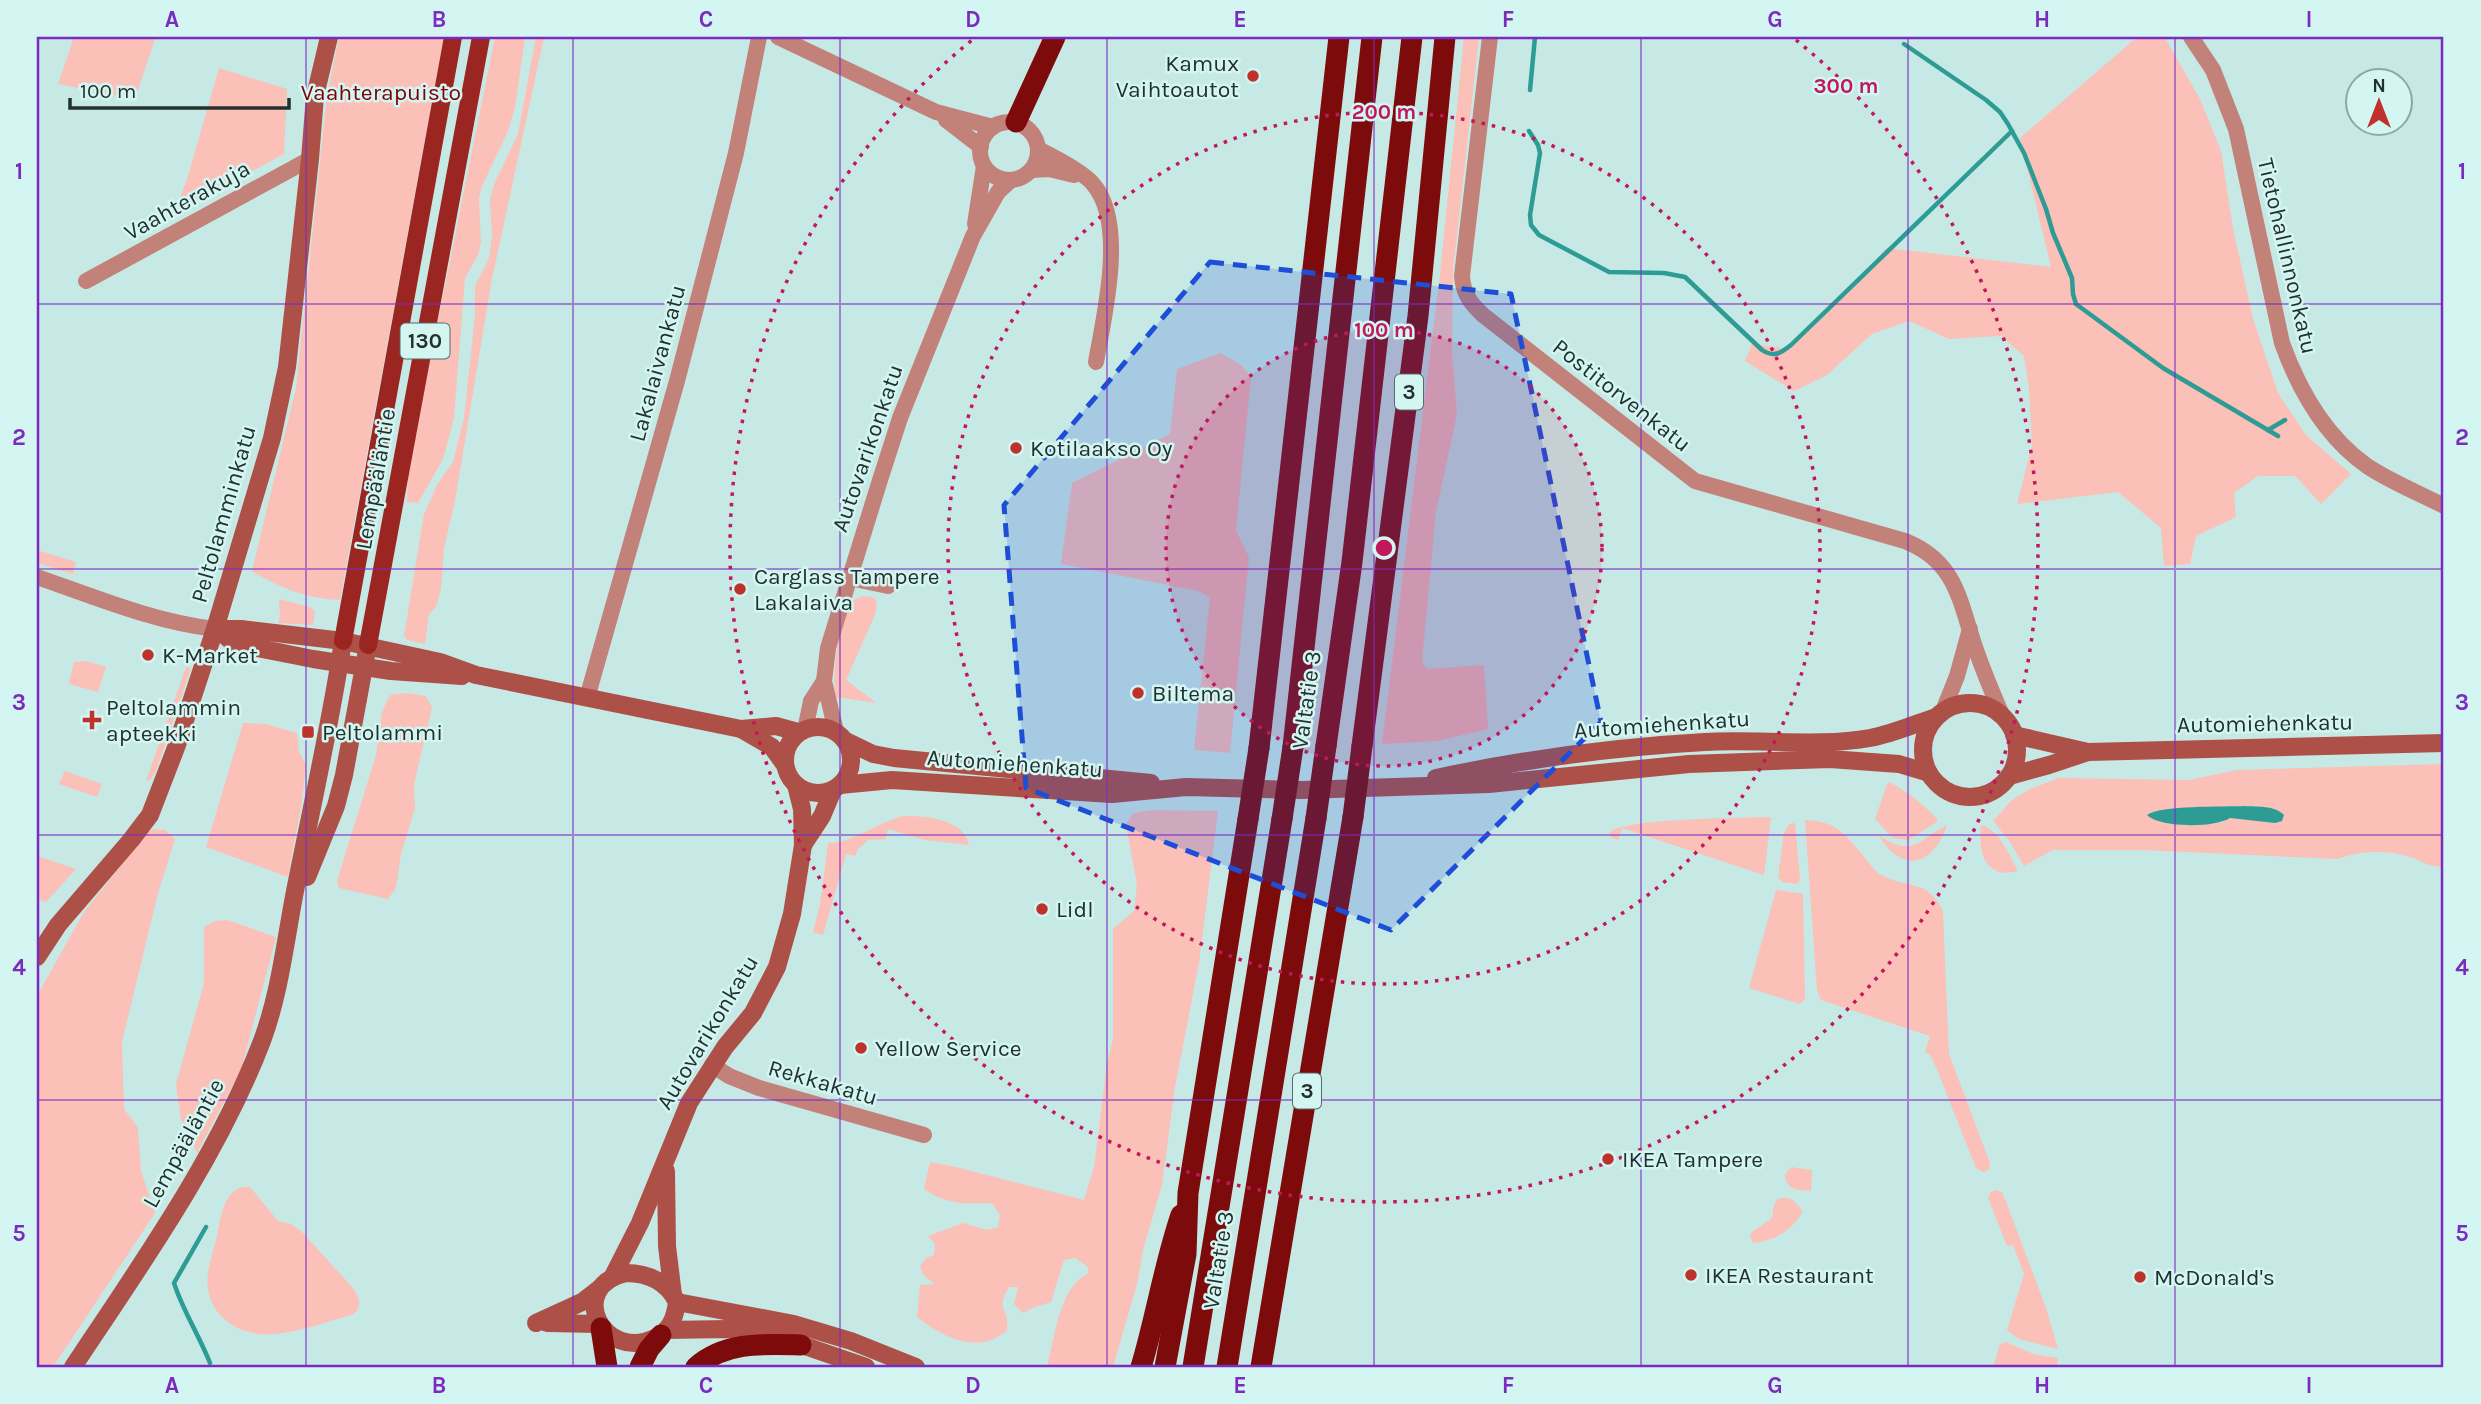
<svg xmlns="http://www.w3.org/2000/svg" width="2481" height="1404" viewBox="0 0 2481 1404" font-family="Karla,sans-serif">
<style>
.green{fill:#fbc0b7;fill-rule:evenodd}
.water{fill:#2d9c94}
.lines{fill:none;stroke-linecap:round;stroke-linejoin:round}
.stream{stroke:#2d9c94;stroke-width:4.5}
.street{stroke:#c28179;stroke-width:16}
.secondary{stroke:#ad5047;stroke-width:18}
.primary{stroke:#9b2520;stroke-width:18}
.highway{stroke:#7d0b0c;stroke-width:21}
.highway-bridge{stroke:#7d0b0c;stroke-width:21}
.marked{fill:#1d4ed8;fill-opacity:0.2;stroke:#1d4ed8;stroke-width:5;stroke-dasharray:14 9;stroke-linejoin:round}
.grid{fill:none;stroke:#7b2cbf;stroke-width:2;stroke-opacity:0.55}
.ring{fill:none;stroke:#c2185b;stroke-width:3.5;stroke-dasharray:3.5 7}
.poi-dot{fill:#bf312b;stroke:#d4f6f2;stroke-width:2.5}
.labels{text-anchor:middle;stroke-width:5;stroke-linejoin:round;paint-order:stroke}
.shield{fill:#d4f6f2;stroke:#586b69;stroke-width:2}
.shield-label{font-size:21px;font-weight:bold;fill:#23302e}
.poi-label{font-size:23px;fill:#23302e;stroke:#d4f6f2;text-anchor:start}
.park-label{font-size:23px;fill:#7c0005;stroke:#d4f6f2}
.street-label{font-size:23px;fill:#23302e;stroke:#d4f6f2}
.centre{fill:#c2185b;stroke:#d4f6f2;stroke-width:3.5}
.ring-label{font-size:21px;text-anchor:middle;font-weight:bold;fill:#c2185b;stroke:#d4f6f2;stroke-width:5;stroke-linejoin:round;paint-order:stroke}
.neatline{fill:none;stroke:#7b2cbf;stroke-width:2.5}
.grid-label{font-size:23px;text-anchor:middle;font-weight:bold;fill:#7b2cbf}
</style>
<rect width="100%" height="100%" fill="#c7e9e5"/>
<!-- green -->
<g class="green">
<polygon points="74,37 161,37 155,39 135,99 58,84"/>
<path d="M339,37H444L340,600C308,599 280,588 252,571L296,388L327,96Z"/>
<polygon points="495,37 525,37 515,108 508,131 482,186 479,199 481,243 478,255 465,278 454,418 443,459 418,503 407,502 408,469"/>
<polygon points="536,37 544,37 491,284 455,501 444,548 441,589 436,607 429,614 425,644 407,640 404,636 424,514 437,485 453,462 464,418 475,316 475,286 489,259 492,236 490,200 494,184 518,134"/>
<polygon points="1464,37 1479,37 1453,270 1452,353 1457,414 1436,512 1422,661 1427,669 1484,665 1488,729 1437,741 1382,744 1440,274"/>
<polygon points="2137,37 2165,38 2200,99 2221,151 2233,228 2253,319 2278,393 2306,435 2351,474 2321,504 2295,476 2258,476 2234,493 2236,517 2196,536 2190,564 2164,566 2161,528 2118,492 2017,504 2032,446 2029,389 2024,356 2001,336 1949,339 1909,321 1872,334 1827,375 1794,391 1745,361 1752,344 1789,349 1887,248 2051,267 2020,138"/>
<polygon points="219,68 287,89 284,154 182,209 180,198 188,176"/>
<polygon points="1220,353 1240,364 1251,376 1236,531 1249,557 1230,753 1194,750 1210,598 1199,591 1061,564 1072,483 1170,434 1177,369"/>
<polygon points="37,550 76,562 73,573 83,577 37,563"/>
<path d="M864,596L873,597L877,602L875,615L846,680L876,703L836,697C831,678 839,621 850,604C853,599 858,598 864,596Z"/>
<polygon points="279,599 310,607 315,612 313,625 278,623 280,616"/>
<polygon points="86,661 106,667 98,692 69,684 74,662"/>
<polygon points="186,667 191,668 156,771 150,780 146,781"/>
<polygon points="406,693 426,696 432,707 414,785 415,808 401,854 396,888 388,899 339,888 337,881 376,755 382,712 390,695"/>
<polygon points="243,723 265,724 297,733 299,751 306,765 302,801 288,877 206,847"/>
<path d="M2444,764V867C2431,867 2425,863 2413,858C2388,849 2362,850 2337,859L2142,850H2053L2024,866L2010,842L1993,821L2011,801L2028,790L2058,778L2189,780L2237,770ZM2244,806L2270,807L2230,818L2222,823L2148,813L2171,809Z"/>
<polygon points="65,771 102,784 97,797 59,784"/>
<path d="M1888,782C1907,790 1921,804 1937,818V822L1908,840L1893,838L1875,819Z"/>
<path d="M1153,810L1218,811L1199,963L1175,1087L1162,1185L1143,1250L1137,1284L1113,1367H1047C1055,1337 1059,1286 1089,1273L1087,1266L1075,1258L1064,1260L1051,1302L1035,1307L1023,1313L1014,1304L1018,1287H1009C994,1312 1010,1307 1007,1330C980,1356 942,1337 917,1317L920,1285L935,1284L923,1275L920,1266L926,1258L934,1255L935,1244L928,1236L963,1223L987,1230L998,1227L1000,1215L992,1203C967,1204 946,1205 924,1189L930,1162L956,1167L1084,1200L1094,1167L1107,1064L1113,1038V929L1134,911L1137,885L1126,824L1133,813Z"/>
<path d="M903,816C925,816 963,818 969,845L925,840L888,829L885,839L868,840L858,849L855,856L846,854L823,935L813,932L820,905L828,843C851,844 878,822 903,816Z"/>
<path d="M1771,817L1764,875L1622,828L1618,840L1612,838L1609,833C1621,818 1746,818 1771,817Z"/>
<path d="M1805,820C1838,821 1846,836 1866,859C1870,864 1875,872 1881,875C1907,889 1927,878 1943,911L1949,1054L1990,1163L1989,1170L1983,1172L1976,1168L1936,1067L1930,1055L1925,1052L1930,1036L1821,1000L1817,990Z"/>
<polygon points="1795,823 1800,880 1797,884 1782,882 1778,877 1784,833 1789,824"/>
<path d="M1947,825C1934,865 1903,875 1879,836C1915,857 1916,841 1947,825Z"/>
<path d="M1981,825C1999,829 2010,856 2018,871C1985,880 1978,852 1981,825Z"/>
<polygon points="154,829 165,830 175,839 158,893 122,1042 124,1109 138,1128 141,1171 155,1213 53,1367 37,1367 37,996 84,912 148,832"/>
<polygon points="37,856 76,869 46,902 37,899"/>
<polygon points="1776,890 1803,894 1805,999 1800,1004 1749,988"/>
<polygon points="227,920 276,937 241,1070 197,1153 181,1120 176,1084 204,983 204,927 215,921"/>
<path d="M1791,1167L1812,1170L1811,1191C1798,1190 1786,1190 1785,1175Z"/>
<path d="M250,1187L278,1221L291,1224L302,1232L353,1288C359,1297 363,1305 354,1314C325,1322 291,1336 260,1334C227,1331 203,1306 208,1272C210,1261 213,1251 216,1240C220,1224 221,1203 234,1191C239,1187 244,1187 250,1187Z"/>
<polygon points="1995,1190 2002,1192 2005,1199 2046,1308 2058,1349 2019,1339 2007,1330 2024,1274 2013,1245 2007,1246 1988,1198 1990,1193"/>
<path d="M1785,1197L1793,1200L1803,1211C1793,1230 1774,1241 1753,1243L1750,1236L1752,1232L1772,1218L1774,1204L1778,1199Z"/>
<polygon points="2006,1342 2033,1354 2058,1358 2057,1367 1993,1367 2000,1344"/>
</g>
<!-- water -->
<path class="water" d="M2244,806C2258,807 2274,805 2284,815L2282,821L2275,823L2230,818C2215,828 2160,828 2147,815C2160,805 2224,807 2244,806Z"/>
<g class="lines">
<!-- stream -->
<g class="stream">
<polyline points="1904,44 1986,100 2000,112 2008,124 2024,153 2046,209 2053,233 2072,278 2073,294 2076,304 2163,368 2278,436"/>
<polyline points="1530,90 1535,37"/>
<path d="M1529,131L1538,145L1540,153L1530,215L1531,225L1539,235L1609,272L1664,273L1685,277L1762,350C1774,358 1781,353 1791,345L2012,131"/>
<polyline points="2268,430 2285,420"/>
<path d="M206,1227L174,1283C183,1311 199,1335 210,1363"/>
</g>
<!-- street -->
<g class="street">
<polyline points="778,37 936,112 993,127"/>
<path d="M1490,37L1462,276C1463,293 1470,303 1483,315L1695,481L1905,541C1955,561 1959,598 1974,644C1982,668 1992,692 2002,715"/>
<path d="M2191,37L2213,70L2236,129L2282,343C2299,390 2326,437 2367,466C2391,482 2419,493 2444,506"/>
<polyline points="946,120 981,147"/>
<circle cx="1009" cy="151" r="29"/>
<path d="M1038,149C1052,156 1084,173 1093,184C1127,223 1104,316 1096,362"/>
<polyline points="1031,170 1049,169 1074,175"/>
<polyline points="975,224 984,166"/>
<polyline points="86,281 310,159"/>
<path d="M37,577C95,597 154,622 215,629"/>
<polyline points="850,578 888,586"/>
<polyline points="587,698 677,381 736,153 759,37"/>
<polyline points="1943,711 1957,676 1970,629"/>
<polyline points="805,730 811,701 824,681"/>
<polyline points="836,731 824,681 828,648 880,480 900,418 973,236 998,192 1011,180"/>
<polyline points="712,1065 729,1076 759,1088 924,1135"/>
</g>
<!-- secondary -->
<g class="secondary">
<polyline points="215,629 241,629 343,641 440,662 476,675 741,729 776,726 798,732"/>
<polyline points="219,630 233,643 313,659 391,671 462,676"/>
<circle cx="1970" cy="750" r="47"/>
<circle cx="818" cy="760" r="33"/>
<polyline points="741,729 772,747 785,765"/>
<polyline points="2014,735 2088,752 2444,743"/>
<polyline points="846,741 873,754 894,758 1151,783"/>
<polyline points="2009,776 2049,765 2088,752"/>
<path d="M1436,778C1525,759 1615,747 1705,742C1757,739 1820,747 1870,738C1892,734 1915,724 1936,717"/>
<polyline points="840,785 892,780 1112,794 1186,787 1302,790 1489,784 1689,764 1830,759 1899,764 1929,773"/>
<polyline points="803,845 822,816 833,790"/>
<polyline points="307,877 336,806 344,775 368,645"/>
<polyline points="37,957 58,925 131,840 150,815 177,745 215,629 272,438 287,367 310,159 315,96 329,37"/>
<polyline points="666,1171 667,1246 673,1295"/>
<path d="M626,1273C648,1273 667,1282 677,1302C675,1318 670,1331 655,1338C603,1363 565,1287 626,1273Z"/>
<polyline points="613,1276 640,1223 689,1103 725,1047 753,1013 777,967 792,914 803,845 802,809 796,785"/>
<polyline points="677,1302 794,1324 851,1341 916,1367"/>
<polyline points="536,1323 582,1302 600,1288"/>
<polyline points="547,1323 599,1324"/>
<polyline points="666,1330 728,1329 767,1333 866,1367"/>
<path d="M73,1367C142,1263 217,1158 262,1041C281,990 286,934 297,881C313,801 331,721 343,641"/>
</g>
<!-- primary -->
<g class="primary">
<polyline points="343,641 453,37"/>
<polyline points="368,645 481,37"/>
</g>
<!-- highway -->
<g class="highway">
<polyline points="1016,122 1055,37"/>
<polyline points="1326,746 1352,562 1412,37"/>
<polyline points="1362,746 1418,316 1445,37"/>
<polyline points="1293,747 1372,37"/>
<polyline points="1259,748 1339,37"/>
<polyline points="601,1328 607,1367"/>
<polyline points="640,1367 649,1349 661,1335"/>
<path d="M696,1367C725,1341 765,1344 801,1345"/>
<path d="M1141,1367C1156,1317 1164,1265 1181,1215"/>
<polyline points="1165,1367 1186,1254 1188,1193 1248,819"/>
<polyline points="1193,1367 1282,819"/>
<polyline points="1227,1367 1316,818"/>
<polyline points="1261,1367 1353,817"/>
</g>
<!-- highway-bridge -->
<g class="highway-bridge">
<polyline points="1353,817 1362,746"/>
<polyline points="1316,818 1326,746"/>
<polyline points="1248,819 1259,748"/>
<polyline points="1282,819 1293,747"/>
</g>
</g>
<!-- marked area -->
<path class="marked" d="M1210,262L1511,294L1601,722L1391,930L1026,788L1004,505Z"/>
<!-- grid -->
<path class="grid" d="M306,37V1367M573,37V1367M840,37V1367M1107,37V1367M1374,37V1367M1641,37V1367M1908,37V1367M2175,37V1367M37,304H2444M37,569H2444M37,835H2444M37,1100H2444"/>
<!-- distance rings -->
<circle cx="1384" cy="548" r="218" fill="#c2185b" fill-opacity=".12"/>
<g class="ring">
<circle cx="1384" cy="548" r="218"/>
<circle cx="1384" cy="548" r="436"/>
<path d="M1796 40A654 654 0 1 1 972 40"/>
</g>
<!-- markers -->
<g class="poi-dot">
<circle cx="1253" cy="76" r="7"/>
<circle cx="1016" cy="448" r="7"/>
<circle cx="740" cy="589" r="7"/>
<circle cx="148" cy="655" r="7"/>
<circle cx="1138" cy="693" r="7"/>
<path d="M88.5 709.5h7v7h7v7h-7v7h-7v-7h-7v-7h7z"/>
<rect x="301" y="725" width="14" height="14" rx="3.5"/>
<circle cx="1042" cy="909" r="7"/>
<circle cx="861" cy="1048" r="7"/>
<circle cx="1608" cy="1159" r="7"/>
<circle cx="1691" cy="1275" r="7"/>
<circle cx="2140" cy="1277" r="7"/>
</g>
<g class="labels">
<!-- shield labels -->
<g class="shield">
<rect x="400.5" y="323.5" width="49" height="35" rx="5"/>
<rect x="1395" y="374.5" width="28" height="35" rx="5"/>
<rect x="1293" y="1073.5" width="28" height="35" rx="5"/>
</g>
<g class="shield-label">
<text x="425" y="348">130</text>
<text x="1409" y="399">3</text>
<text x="1307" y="1098">3</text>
</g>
<!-- poi labels -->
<g class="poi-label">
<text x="1239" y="71" text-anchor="end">Kamux<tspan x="1239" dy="26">Vaihtoautot</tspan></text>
<text x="1030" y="456">Kotilaakso Oy</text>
<text x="754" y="584">Carglass Tampere<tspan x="754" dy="26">Lakalaiva</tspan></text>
<text x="162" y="663">K-Market</text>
<text x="1152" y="701">Biltema</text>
<text x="106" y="715">Peltolammin<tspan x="106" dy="26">apteekki</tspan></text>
<text x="322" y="740">Peltolammi</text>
<text x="1056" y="917">Lidl</text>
<text x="875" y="1056">Yellow Service</text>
<text x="1622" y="1167">IKEA Tampere</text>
<text x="1705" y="1283">IKEA Restaurant</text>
<text x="2154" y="1285">McDonald's</text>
</g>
<!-- park labels -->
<g class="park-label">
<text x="381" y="100">Vaahterapuisto</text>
</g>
<!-- street labels -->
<g class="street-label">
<text transform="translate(187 200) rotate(-29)" y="8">Vaahterakuja</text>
<text transform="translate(2288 256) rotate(77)" y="8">Tietohallinnonkatu</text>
<text transform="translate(657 363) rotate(-75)" y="8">Lakalaivankatu</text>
<text transform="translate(1622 395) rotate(38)" y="8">Postitorvenkatu</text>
<text transform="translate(867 448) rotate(-71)" y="8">Autovarikonkatu</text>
<text transform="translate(375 479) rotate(-80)" y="8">Lempääläntie</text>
<text transform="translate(223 514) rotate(-74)" y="8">Peltolamminkatu</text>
<text transform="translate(1306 700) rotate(-82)" y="8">Valtatie 3</text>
<text transform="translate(2265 723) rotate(-1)" y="8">Automiehenkatu</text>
<text transform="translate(1662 724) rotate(-4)" y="8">Automiehenkatu</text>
<text transform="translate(1015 763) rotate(4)" y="8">Automiehenkatu</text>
<text transform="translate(707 1032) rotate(-59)" y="8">Autovarikonkatu</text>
<text transform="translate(823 1082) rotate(16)" y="8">Rekkakatu</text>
<text transform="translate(183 1143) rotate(-61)" y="8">Lempääläntie</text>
<text transform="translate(1218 1260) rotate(-81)" y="8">Valtatie 3</text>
</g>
</g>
<circle cx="1384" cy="548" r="10" class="centre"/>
<g class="ring-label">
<text x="1846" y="93">300 m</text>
<text x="1384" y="119">200 m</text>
<text x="1384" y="337">100 m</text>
</g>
<!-- border -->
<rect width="2481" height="1404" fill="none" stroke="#d4f6f2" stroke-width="77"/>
<!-- north arrow -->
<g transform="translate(2379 102)"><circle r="33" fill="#d4f6f2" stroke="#8da7a4" stroke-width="2"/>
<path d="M0-5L12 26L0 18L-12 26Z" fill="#bf312b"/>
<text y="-10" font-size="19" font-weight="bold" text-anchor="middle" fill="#23302e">N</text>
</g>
<!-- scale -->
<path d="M70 98v10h219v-10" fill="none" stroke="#23302e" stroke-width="3.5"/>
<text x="80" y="98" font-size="21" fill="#23302e" stroke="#d4f6f2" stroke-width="5" paint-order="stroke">100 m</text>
<rect x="38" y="38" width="2404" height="1328" class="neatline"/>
<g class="grid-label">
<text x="172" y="27">A</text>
<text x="439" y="27">B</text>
<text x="706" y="27">C</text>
<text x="973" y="27">D</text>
<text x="1240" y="27">E</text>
<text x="1508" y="27">F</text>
<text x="1775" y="27">G</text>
<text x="2042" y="27">H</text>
<text x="2309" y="27">I</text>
<text x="19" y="179">1</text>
<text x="2462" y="179">1</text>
<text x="19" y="445">2</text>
<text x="2462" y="445">2</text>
<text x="19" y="710">3</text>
<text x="2462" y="710">3</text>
<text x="19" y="975">4</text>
<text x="2462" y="975">4</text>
<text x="19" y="1241">5</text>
<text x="2462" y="1241">5</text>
<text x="172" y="1393">A</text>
<text x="439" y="1393">B</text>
<text x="706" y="1393">C</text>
<text x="973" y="1393">D</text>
<text x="1240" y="1393">E</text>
<text x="1508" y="1393">F</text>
<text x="1775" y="1393">G</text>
<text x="2042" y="1393">H</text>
<text x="2309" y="1393">I</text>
</g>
</svg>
